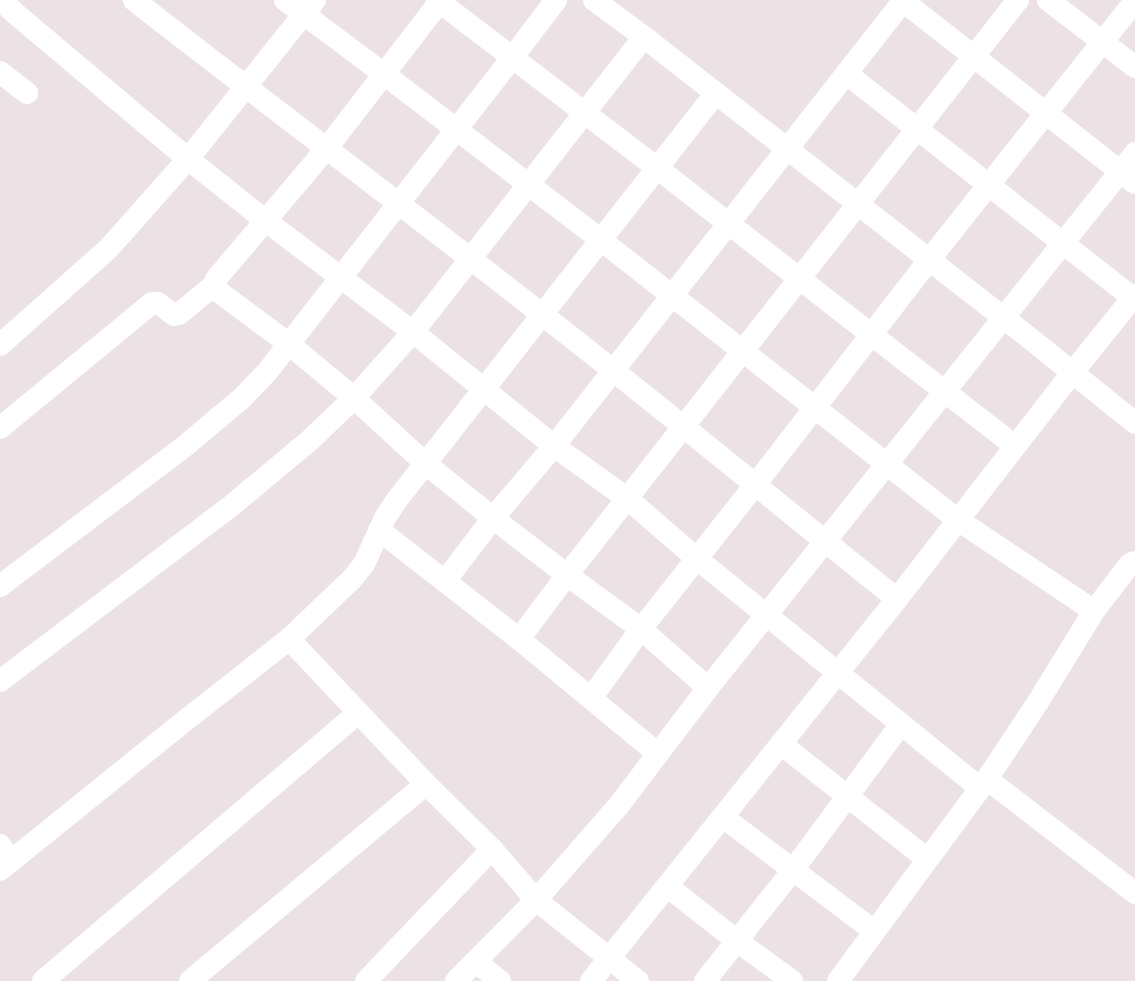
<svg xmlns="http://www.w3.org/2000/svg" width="1135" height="981" viewBox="0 0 1135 981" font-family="Lato,sans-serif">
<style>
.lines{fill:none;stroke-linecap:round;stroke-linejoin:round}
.minor{stroke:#fff;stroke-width:22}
</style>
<rect width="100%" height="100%" fill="#ece2e6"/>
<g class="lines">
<!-- minor -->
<g class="minor">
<polyline points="1,0 17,15 188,159 266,221 413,332 554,446 628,499 696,558 980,788"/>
<path d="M134,0C268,105 405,207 539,312C660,406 778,504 897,599"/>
<polyline points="285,0 384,74 601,240 958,520 1094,611"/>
<polyline points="437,0 657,168 1015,446"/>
<polyline points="594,0 644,37 1032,340 1135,423"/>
<polyline points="1048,0 1135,67"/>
<polyline points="903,1 1135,183"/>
<polyline points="0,72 27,93"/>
<polyline points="847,74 1133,298"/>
<polyline points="214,285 219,292 289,344 354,398 426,464 493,518 567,575 641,629 708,688"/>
<polyline points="0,345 108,249 188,159 315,0"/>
<polyline points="0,428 152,303 158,303 174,315 179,314 214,285 216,279 327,148 441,0"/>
<polyline points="379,530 519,639 657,753"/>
<polyline points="445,581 493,518 554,446 904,0"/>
<polyline points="0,586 185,446 242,398 267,372 512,58 556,0"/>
<polyline points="289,639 426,784"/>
<polyline points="519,639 567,575 1018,0"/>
<polyline points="0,681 231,506 309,441 354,398 413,332 644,37"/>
<polyline points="591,698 641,629 755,485 929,260 1135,1"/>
<polyline points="781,744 927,859"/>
<polyline points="987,779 1038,702 1094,611 1130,564 1135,562"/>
<polyline points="723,817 874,931"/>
<polyline points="0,845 11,861"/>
<polyline points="0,870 182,723 289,639 352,579 364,564 385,518 396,501 716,93"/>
<polyline points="667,886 737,941 792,981"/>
<polyline points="476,962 500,981"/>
<polyline points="43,981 358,713"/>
<polyline points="190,981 426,784 492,849 536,900 638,981"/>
<polyline points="366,981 492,849"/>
<polyline points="456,981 536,900 619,805 708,688 1135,153"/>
<polyline points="591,981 897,599 1072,373 1135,295"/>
<polyline points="705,981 793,870 901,724"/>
<polyline points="838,981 987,779 1135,893"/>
</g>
</g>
</svg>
